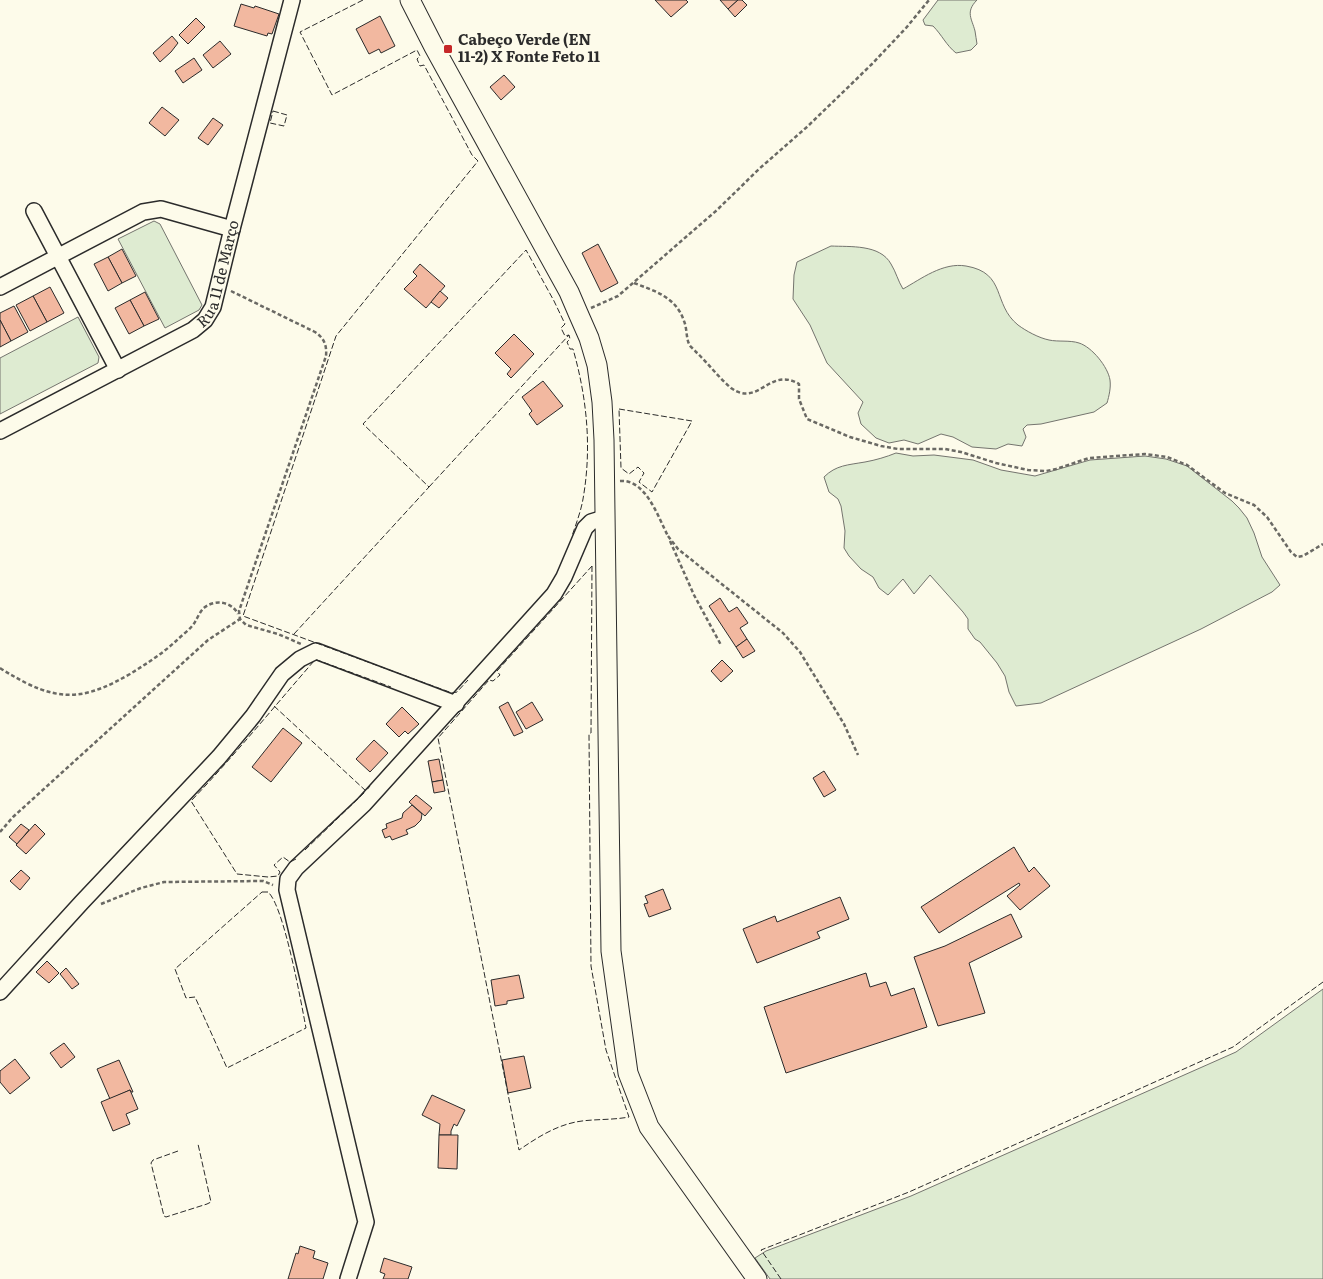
<svg xmlns="http://www.w3.org/2000/svg" width="1323" height="1279" viewBox="0 0 1323 1279" font-family="Literata,serif">
<style>
.green{fill:#deebd1;stroke:#74746e}
.building{fill:#f2b8a0;stroke:#2b2b2b}
.lines{fill:none;stroke-linecap:round;stroke-linejoin:round}
.minor-casing{stroke:#2b2b2b;stroke-width:18}
.major-casing{stroke:#2b2b2b;stroke-width:21}
.path{stroke:#6a6964;stroke-width:2.5;stroke-dasharray:4 2.5;stroke-linecap:butt}
.minor{stroke:#fdfbea;stroke-width:15}
.major{stroke:#fdfbea;stroke-width:19}
.fence{stroke:#2b2b2b;stroke-width:1;stroke-dasharray:6 2.5;stroke-linecap:butt}
.poi-dot{fill:#c62828;stroke:#fdfbea;stroke-width:2}
.labels{text-anchor:middle;stroke-width:4;stroke-linejoin:round;paint-order:stroke}
.poi-label{font-size:15px;font-weight:bold;fill:#2b2b2b;stroke:#fdfbea;text-anchor:start}
.street-label{font-size:15px;fill:#2b2b2b;stroke:#fdfbea}
</style>
<rect width="100%" height="100%" fill="#fdfbea"/>
<!-- green -->
<g class="green">
<path d="M938,0H977C965,12 972,19 975,31C976,35 976,40 977,44L971,50L956,53C946,45 942,35 933,26L925,25L923,20Z"/>
<polygon points="154,221 160,224 202,305 199,310 165,328 118,239"/>
<path d="M831,246C850,247 880,244 891,264C896,272 898,281 903,289C921,279 943,262 966,266C1007,273 992,304 1018,325C1026,331 1039,338 1049,340C1058,342 1070,340 1079,343C1092,347 1108,367 1110,380C1111,388 1109,396 1107,403L1094,412L1041,424L1027,425L1023,429L1026,437L1022,446L1008,444L996,449L972,447L953,437L941,434L918,444L904,440L889,443L876,438L861,424L858,413L863,402L827,363L810,325L793,299L794,275L797,262Z"/>
<polygon points="78,317 99,357 98,363 0,414 0,358"/>
<path d="M896,453L913,456L934,455L973,460L1001,470L1035,476L1090,460L1145,456L1166,459L1187,466L1232,501L1239,508L1247,518L1254,533L1262,557L1280,585L1272,592L1201,629L1041,703L1016,706L1009,692L1005,676L997,663L980,642L975,639L968,629V619L963,612L930,575L914,594L903,579L888,595L879,588L873,577L861,569L849,556L844,548L845,531L841,506L838,499L829,492L824,477C836,465 848,465 865,462C876,460 886,457 896,453Z"/>
<polygon points="1323,989 1323,1279 770,1279 755,1258 766,1251 911,1196 1236,1052"/>
</g>
<!-- building -->
<g class="building">
<polygon points="655,0 686,0 688,2 671,17"/>
<polygon points="720,0 738,0 728,9"/>
<polygon points="738,0 742,0 747,5 735,17 728,9"/>
<polygon points="241,4 254,8 255,6 279,14 272,34 268,33 267,36 234,26"/>
<polygon points="380,16 395,46 381,53 379,49 369,54 356,29"/>
<polygon points="196,18 205,27 188,44 179,35"/>
<polygon points="172,36 178,43 171,52 160,62 153,53"/>
<polygon points="220,41 231,54 213,68 203,55"/>
<polygon points="194,58 202,70 183,83 175,71"/>
<polygon points="504,75 515,87 501,100 490,87"/>
<polygon points="162,107 179,120 165,136 149,123"/>
<polygon points="213,118 223,125 208,145 198,138"/>
<polygon points="598,244 618,283 601,292 582,253"/>
<polygon points="122,249 136,276 122,283 108,257"/>
<polygon points="108,257 122,283 108,291 94,264"/>
<polygon points="420,264 445,286 426,308 404,289 417,276 413,272"/>
<polygon points="50,287 64,313 47,322 33,296"/>
<polygon points="440,291 448,298 439,308 431,302"/>
<polygon points="145,292 159,319 144,326 130,300"/>
<polygon points="33,296 47,322 30,331 16,305"/>
<polygon points="130,300 144,326 129,334 115,308"/>
<polygon points="14,306 28,332 11,341 0,320 0,313"/>
<polygon points="0,320 11,341 0,347"/>
<polygon points="514,334 534,354 511,378 507,374 511,369 495,353"/>
<polygon points="543,381 563,406 537,425 529,414 532,411 522,397"/>
<polygon points="720,598 729,612 737,607 748,623 740,628 747,639 736,647 709,606"/>
<polygon points="747,639 755,651 743,658 736,647"/>
<polygon points="722,660 733,671 721,682 711,671"/>
<polygon points="508,702 523,732 514,736 499,707"/>
<polygon points="532,702 543,720 526,729 516,712"/>
<polygon points="402,707 419,724 408,734 405,731 399,737 386,724"/>
<polygon points="283,728 302,743 271,782 252,767"/>
<polygon points="374,740 388,753 370,772 356,759"/>
<polygon points="439,759 443,780 432,782 428,761"/>
<polygon points="824,771 836,790 824,797 813,778"/>
<polygon points="443,780 445,791 434,793 432,782"/>
<polygon points="416,795 432,808 425,816 409,802"/>
<polygon points="412,805 422,814 421,820 415,826 406,830 408,834 392,840 390,836 385,838 382,830 387,828 386,824 402,818 403,813"/>
<polygon points="21,824 29,830 17,844 9,837"/>
<polygon points="35,824 45,834 26,854 16,845"/>
<polygon points="1014,847 1029,872 1034,867 1050,886 1020,910 1007,896 1020,885 1019,883 939,933 921,907"/>
<polygon points="21,870 30,878 20,890 10,881"/>
<polygon points="663,889 671,909 649,917 644,904 648,903 645,896"/>
<polygon points="840,897 849,919 817,932 820,938 757,963 743,929 775,916 777,922"/>
<polygon points="1011,914 1022,937 969,963 985,1013 938,1026 914,957 945,946"/>
<polygon points="47,961 59,973 49,983 36,972"/>
<polygon points="66,968 79,984 72,989 60,974"/>
<polygon points="866,973 870,987 886,982 891,996 914,988 927,1027 786,1073 764,1007"/>
<polygon points="519,975 524,998 507,1001 507,1004 495,1006 491,980"/>
<polygon points="64,1043 75,1057 61,1068 50,1053"/>
<polygon points="524,1056 531,1088 508,1093 502,1060"/>
<polygon points="15,1059 30,1078 10,1094 0,1082 0,1071"/>
<polygon points="119,1060 133,1092 131,1092 130,1090 110,1099 97,1069"/>
<polygon points="130,1090 138,1109 126,1114 130,1124 113,1131 101,1102"/>
<polygon points="432,1095 465,1110 457,1126 454,1124 451,1131 451,1135 439,1135 440,1124 422,1115"/>
<polygon points="439,1135 458,1135 457,1169 438,1168"/>
<polygon points="300,1246 315,1251 313,1258 328,1263 323,1279 288,1279 296,1253 298,1254"/>
<polygon points="384,1258 412,1267 408,1279 383,1279 385,1274 380,1272"/>
</g>
<g class="lines">
<!-- minor casing -->
<g class="minor-casing">
<g id="minor">
<polyline points="34,211 118,370"/>
<polyline points="0,287 143,212 161,209 232,229"/>
<path id="s1" d="M0,431L193,330L205,320L213,307L232,229L292,0"/>
<polyline points="0,992 82,902 219,757 253,716 282,674 300,659 316,651 456,704"/>
<polyline points="348,1279 366,1222 287,890 288,879 296,868 364,804 554,594 564,577 585,528 591,522 604,518"/>
</g>
</g>
<!-- major casing -->
<g class="major-casing">
<polyline id="major" points="410,0 434,47 569,292 578,313 589,338 597,365 602,402 604,440 611,951 628,1073 649,1127 757,1279"/>
</g>
<!-- path -->
<g class="path">
<path d="M634,283C655,291 676,297 684,321C687,328 686,337 689,344C690,347 694,349 696,352C708,363 719,378 731,388C759,408 769,366 799,384V399L807,419L850,437L881,446L898,449H945L961,452L996,463L1028,470L1046,471L1056,469L1089,458L1145,454L1167,457L1187,465L1225,493L1254,505L1267,517L1291,552L1297,557L1303,556L1323,544"/>
<path d="M231,291L315,332C324,338 327,345 326,356L239,611L240,619L246,625L278,634L301,644"/>
<polyline points="591,308 618,296 717,210 759,169 808,126 872,64 906,28 929,0"/>
<path d="M620,481C646,479 658,517 668,536"/>
<polyline points="668,536 678,549 783,633 800,652 844,724 858,755"/>
<polyline points="670,541 694,595 721,645"/>
<path d="M0,668C9,674 17,678 26,683C67,703 91,696 130,674C146,664 162,654 176,641C182,635 191,629 195,622C198,617 200,611 205,607C216,599 232,602 238,614"/>
<polyline points="0,832 13,817 208,640 240,619"/>
<polyline points="101,904 141,888 164,882 263,881 273,885"/>
</g>
<!-- minor -->
<use href="#minor" class="minor"/>
<!-- major -->
<use href="#major" class="major"/>
<!-- fence -->
<g class="fence">
<polyline points="363,0 300,32 332,95 417,50 420,56 417,59 420,66 424,65 472,155 478,161 336,336 243,616 452,693 457,692 468,680"/>
<polygon points="273,111 287,115 284,126 270,123"/>
<polygon points="619,409 692,421 652,492 639,482 644,473 638,467 629,474 621,468"/>
<polyline points="429,487 569,335"/>
<path d="M592,566L591,733L589,734L591,966L606,1050L629,1117C613,1120 598,1119 582,1121C558,1124 538,1137 519,1150L438,738L489,680L493,681L500,675L497,671Z"/>
<path d="M294,634L429,487L363,424L526,250L554,301L565,324L561,328L565,336L569,335L570,339L567,342L570,349H573C587,398 592,448 583,499C581,511 576,524 572,536"/>
<polyline points="274,706 366,791 370,786"/>
<polyline points="305,850 366,791"/>
<path d="M296,859L290,862L283,857L274,865L280,872L278,876L268,877L237,874L191,801C234,756 273,708 314,661L317,660L391,687"/>
<path d="M262,892H268C284,906 301,1002 306,1028L227,1068L195,997L186,998L175,969Z"/>
<polyline points="178,1151 153,1160 151,1163 164,1216 166,1217 207,1204 211,1202 198,1144"/>
<polyline points="781,1279 761,1250 909,1192 1233,1047 1323,982"/>
</g>
</g>
<!-- markers -->
<rect class="poi-dot" x="443" y="44" width="10" height="10" rx="2.5"/>
<g class="labels">
<!-- poi labels -->
<g class="poi-label">
<text x="458" y="45">Cabeço Verde (EN<tspan x="458" dy="17">11-2) X Fonte Feto 11</tspan></text>
</g>
<!-- street labels -->
<g class="street-label">
<text dy="5" stroke="none"><textPath href="#s1" startOffset="282">Rua 11 de Março</textPath></text>
</g>
</g>
</svg>
